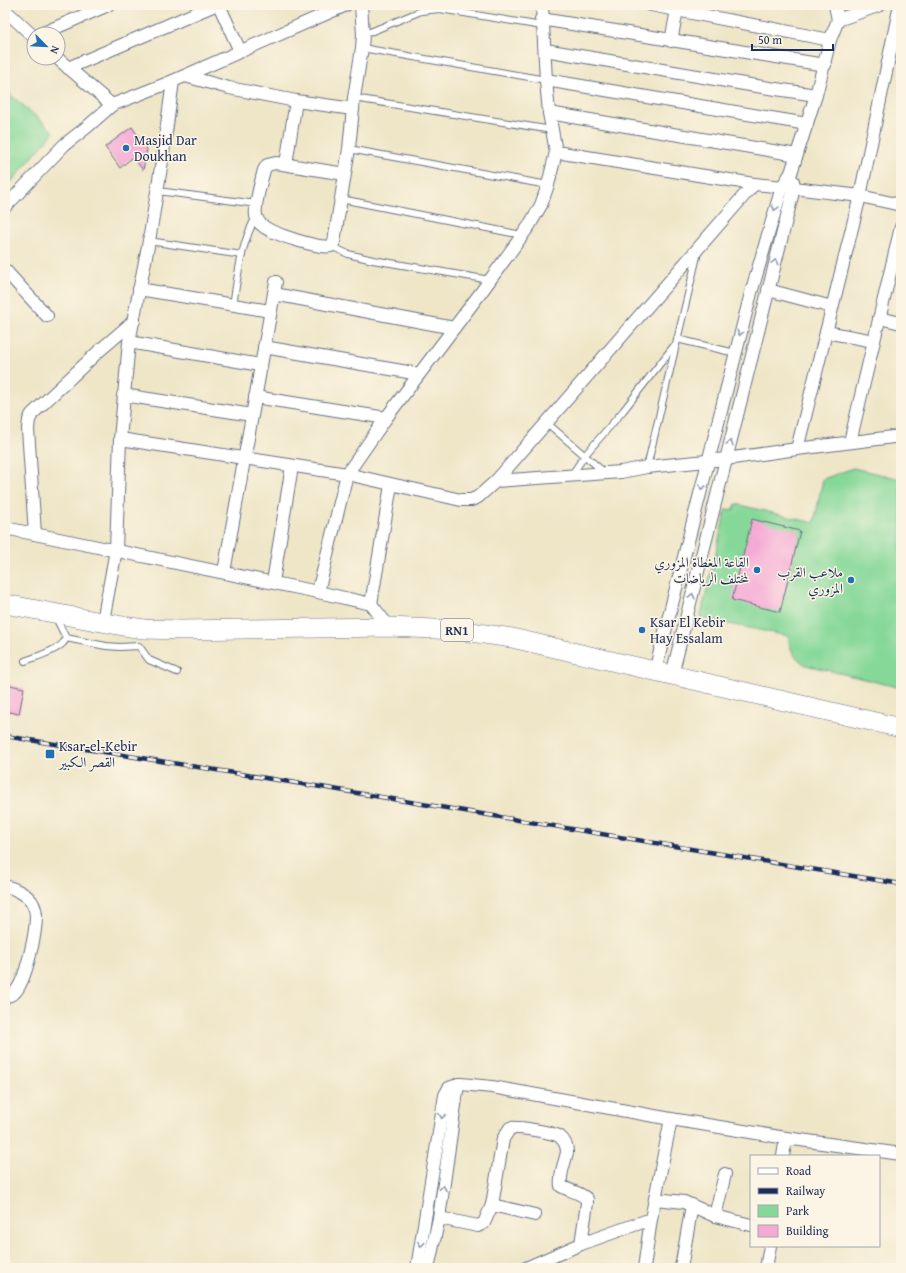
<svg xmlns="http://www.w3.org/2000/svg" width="906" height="1273" viewBox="0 0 906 1273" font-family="'Gentium Book Plus',Amiri,serif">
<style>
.green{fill:#86d899;stroke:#50847c}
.building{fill:#f5a9d5}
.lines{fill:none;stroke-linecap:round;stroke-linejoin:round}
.service-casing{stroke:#656f83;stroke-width:8}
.minor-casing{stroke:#656f83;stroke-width:14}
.primary-casing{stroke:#656f83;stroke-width:20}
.service{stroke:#fff;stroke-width:6}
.minor{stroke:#fff;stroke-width:12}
.primary{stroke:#fff;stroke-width:19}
.rail-casing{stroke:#1b2f5e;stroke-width:4.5}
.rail{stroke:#fcf5e5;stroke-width:3;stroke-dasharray:9;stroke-linecap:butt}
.oneway{stroke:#8d97ae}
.poi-dot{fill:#1f6fb2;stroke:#fcf5e5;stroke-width:1.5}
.labels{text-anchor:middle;stroke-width:3;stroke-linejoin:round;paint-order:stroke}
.shield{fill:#fcf5e5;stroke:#5e6a86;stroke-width:1}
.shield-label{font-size:13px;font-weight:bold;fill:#1b2f5e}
.poi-label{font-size:14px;fill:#1b2f5e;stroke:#fcf5e5;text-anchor:start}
</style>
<rect width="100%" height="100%" fill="#fcf5e5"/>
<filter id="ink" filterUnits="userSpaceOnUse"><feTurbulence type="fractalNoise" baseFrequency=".025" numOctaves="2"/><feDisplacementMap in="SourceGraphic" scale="8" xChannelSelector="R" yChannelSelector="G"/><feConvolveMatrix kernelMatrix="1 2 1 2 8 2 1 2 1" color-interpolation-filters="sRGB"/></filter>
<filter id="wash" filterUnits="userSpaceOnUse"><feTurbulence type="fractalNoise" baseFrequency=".012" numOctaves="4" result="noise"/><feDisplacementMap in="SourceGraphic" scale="16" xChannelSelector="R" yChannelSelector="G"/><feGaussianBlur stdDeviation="0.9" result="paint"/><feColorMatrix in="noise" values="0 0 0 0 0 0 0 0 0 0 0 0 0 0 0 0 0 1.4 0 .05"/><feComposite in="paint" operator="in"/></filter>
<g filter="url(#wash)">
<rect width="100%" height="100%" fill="#efe6c8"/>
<!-- green -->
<g class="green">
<polygon points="5,90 54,132 5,189"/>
<path d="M853,468L901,479V688L806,665C794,658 790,650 788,636L700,618L726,510L734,509L736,504L814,523L823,479Z"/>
</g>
<g id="blocks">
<!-- building -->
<g class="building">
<polygon points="132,127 147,149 143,170 133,157 120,168 105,147"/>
<polygon points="752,519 800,531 780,612 732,600"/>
<polygon points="5,684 24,688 19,714 5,711"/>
</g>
</g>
</g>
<g filter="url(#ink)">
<use href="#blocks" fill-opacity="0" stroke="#656f83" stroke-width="1"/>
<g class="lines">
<!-- service casing -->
<g class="service-casing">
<g id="service">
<polyline points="363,35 421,11 440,9 542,26"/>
<polyline points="362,48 546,80"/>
<polyline points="354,98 552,130"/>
<polyline points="349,149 548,185"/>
<polyline points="158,191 257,204"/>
<polyline points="341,199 522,235"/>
<polyline points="149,241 242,255"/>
<polyline points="331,246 348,254 373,260 490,280"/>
<path d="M233,305C238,275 241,243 256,217"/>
<polyline points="677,339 735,353"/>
<polyline points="547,423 605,473"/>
<polyline points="647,467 698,252"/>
<polyline points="571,476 585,455 623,411 673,347"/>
<polyline points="56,618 66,638"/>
<path d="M25,661C35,657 64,649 66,638L106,646L120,647L139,646L149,660L177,672"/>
</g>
</g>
<!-- minor casing -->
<g class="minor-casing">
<g id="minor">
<polyline points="219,5 240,51"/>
<polyline points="542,5 546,80 549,113 556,152"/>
<polyline points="651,5 830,40"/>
<polyline points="835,5 838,20"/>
<polyline points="5,10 34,37"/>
<polyline points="541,19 825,65"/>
<polyline points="41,34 108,5"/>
<polyline points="671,41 678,5"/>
<polyline points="545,50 750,85 816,95"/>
<polyline points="57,58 112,105"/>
<polyline points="68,68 215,5"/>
<polyline points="185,76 229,88 296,101 353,109"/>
<polyline points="546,80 807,124"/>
<polyline points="173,81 346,5"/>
<polyline points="549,113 797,155"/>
<polyline points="286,164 296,101"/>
<path d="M345,174L276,163L267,165L264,170C261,182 254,205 256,216C257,220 260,224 263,226C273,234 319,249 331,246L334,242L349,149L354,98L362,48L363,35L361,5"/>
<polyline points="5,207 64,145 87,127 112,105 173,81 162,161 149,241 129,342 120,439 116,550 103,621"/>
<polyline points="5,270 47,316"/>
<polyline points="139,289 270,311"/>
<polyline points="768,290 832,307"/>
<polyline points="274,294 454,328"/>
<polyline points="879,318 901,323"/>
<polyline points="826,332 874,341"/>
<polyline points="129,342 260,365"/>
<polyline points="264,347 419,374"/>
<polyline points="123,395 252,415"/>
<polyline points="255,397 386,418"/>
<polyline points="120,439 347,474 461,500 471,500 478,497 496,481 754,184"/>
<polyline points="850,442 901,227"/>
<polyline points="797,449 860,196 900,5"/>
<polyline points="496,481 621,472 647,467 726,459 797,449 901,436"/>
<polyline points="5,528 318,592 371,604"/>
<polyline points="35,534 28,429 29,420 32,414 99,351 134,321"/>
<polyline points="224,572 276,282"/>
<polyline points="273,582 292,466"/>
<polyline points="318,592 347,474 386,418 482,291 529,226 541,205 548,185 556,152 754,184 794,188 860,196 901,205"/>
<polyline points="389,627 371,604 391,485"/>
<polyline points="655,671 751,293 782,187 791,173 816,95 830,40 838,20 880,5"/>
<polyline points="672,675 794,188 793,181"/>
<path d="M5,886C14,888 29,895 33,904C35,908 36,912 36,916C36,933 26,982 14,993C11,995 8,996 5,997"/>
<polyline points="671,1119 786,1138 901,1154"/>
<polyline points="783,1156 786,1138"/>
<polyline points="655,1199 684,1202 715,1216 751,1225"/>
<polyline points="492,1205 535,1215"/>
<polyline points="715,1216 725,1174"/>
<path d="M439,1218L478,1226L484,1223L492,1205L503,1139L510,1128C520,1127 550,1132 559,1136C564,1140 567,1146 567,1152C565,1163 559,1174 561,1186C569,1191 580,1192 587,1199V1203L581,1244"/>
<polyline points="417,1268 445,1095 449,1088 461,1084 492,1087 671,1119 651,1219 581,1244 526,1268"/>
<polyline points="428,1268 439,1218 458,1084"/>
<polyline points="644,1268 651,1219"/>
<polyline points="681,1268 692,1205"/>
<polyline points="766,1268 770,1246"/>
</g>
</g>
<!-- primary casing -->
<g class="primary-casing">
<polyline id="primary" points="5,604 123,626 144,629 182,630 389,627 457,630 512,638 901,728"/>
</g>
<!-- service -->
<use href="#service" class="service"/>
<!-- minor -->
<use href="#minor" class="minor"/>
<!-- primary -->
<use href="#primary" class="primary"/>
<!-- rail casing -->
<g class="rail-casing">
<polyline id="rail" points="5,736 321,787 901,884"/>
</g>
<!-- rail -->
<use href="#rail" class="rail"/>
</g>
<!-- one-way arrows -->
<defs><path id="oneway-chevron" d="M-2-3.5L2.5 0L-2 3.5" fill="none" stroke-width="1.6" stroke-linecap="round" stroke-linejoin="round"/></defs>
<g class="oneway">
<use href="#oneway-chevron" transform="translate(775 208) rotate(106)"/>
<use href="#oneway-chevron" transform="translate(775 262) rotate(-76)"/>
<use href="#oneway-chevron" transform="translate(740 333) rotate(104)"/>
<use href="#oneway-chevron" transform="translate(730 443) rotate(-76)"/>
<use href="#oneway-chevron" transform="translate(702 487) rotate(104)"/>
<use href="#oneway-chevron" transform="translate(692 596) rotate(-76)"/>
<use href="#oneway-chevron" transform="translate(442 1116) rotate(99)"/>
<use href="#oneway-chevron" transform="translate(443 1188) rotate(-81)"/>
<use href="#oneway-chevron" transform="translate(421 1244) rotate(99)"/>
</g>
</g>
<!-- markers -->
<g class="poi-dot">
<circle cx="126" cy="148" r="4"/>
<circle cx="757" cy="570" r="4"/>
<circle cx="851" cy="580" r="4"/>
<circle cx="642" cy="630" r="4"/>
<rect x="45" y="749" width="10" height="10" rx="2"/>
</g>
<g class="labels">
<!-- shield labels -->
<rect class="shield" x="441" y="619" width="32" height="22" rx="3"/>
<g class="shield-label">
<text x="457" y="635">RN1</text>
</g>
<!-- poi labels -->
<g class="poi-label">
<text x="134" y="145">Masjid Dar<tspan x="134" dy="16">Doukhan</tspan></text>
<text x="749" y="567" text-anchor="end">القاعة المغطاة المزوري<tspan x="749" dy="16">لمختلف الرياضات</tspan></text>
<text x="843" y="577" text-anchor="end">ملاعب القرب<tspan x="843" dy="16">المزوري</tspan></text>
<text x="650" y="627">Ksar El Kebir<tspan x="650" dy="16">Hay Essalam</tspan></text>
<text x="59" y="751">Ksar-el-Kebir<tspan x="59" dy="16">القصر الكبير</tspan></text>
</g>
</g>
<!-- margin -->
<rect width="906" height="1273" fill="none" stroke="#fcf5e5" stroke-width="20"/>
<!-- legend -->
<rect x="750" y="1155" width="130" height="92" fill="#fcf5e5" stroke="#a2a6af"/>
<rect x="758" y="1168" width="20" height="6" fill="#ffffff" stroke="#a2a6af"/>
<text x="786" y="1175" font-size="12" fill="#1b2f5e">Road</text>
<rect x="758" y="1188" width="20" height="6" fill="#1b2f5e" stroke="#a2a6af"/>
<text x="786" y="1195" font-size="12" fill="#1b2f5e">Railway</text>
<rect x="758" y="1205" width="20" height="12" fill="#86d899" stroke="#a2a6af"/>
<text x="786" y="1215" font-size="12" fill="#1b2f5e">Park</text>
<rect x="758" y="1225" width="20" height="12" fill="#f5a9d5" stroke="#a2a6af"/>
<text x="786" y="1235" font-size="12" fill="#1b2f5e">Building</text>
<!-- north arrow -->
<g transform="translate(46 46) rotate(114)"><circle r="19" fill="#fcf5e5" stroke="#a2a6af"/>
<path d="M0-3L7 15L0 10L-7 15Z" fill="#1f6fb2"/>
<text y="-6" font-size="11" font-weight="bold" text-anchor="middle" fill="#1b2f5e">N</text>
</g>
<!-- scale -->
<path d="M752 44v6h81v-6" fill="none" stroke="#1b2f5e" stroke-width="2"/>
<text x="758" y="44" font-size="12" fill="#1b2f5e" stroke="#fcf5e5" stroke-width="3" paint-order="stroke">50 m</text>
</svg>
